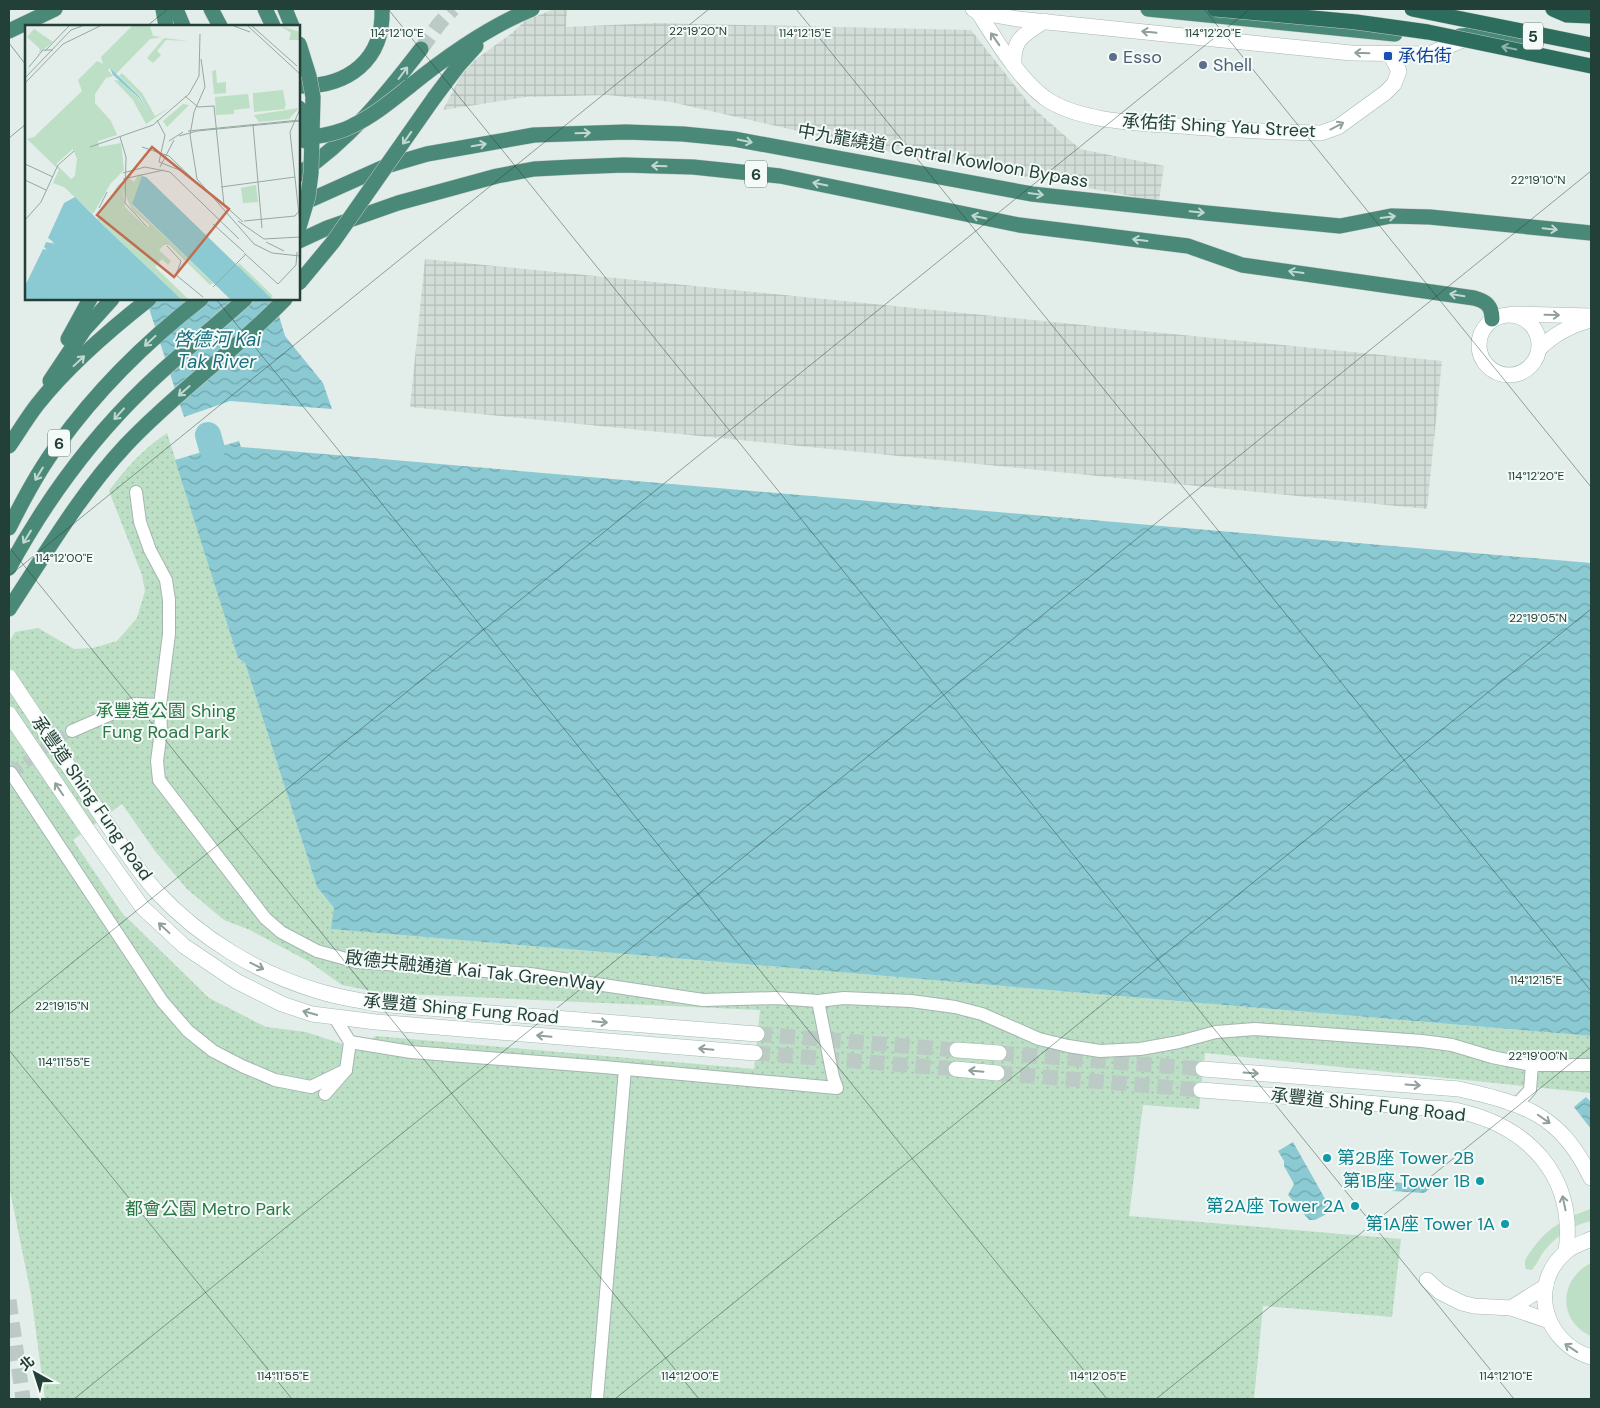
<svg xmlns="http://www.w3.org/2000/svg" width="1600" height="1408" viewBox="0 0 1600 1408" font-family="'DM Sans','Noto Sans TC',sans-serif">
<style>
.industrial{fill:url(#industrial-grid)}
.green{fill:#bcdfc5}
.park{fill:url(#park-dots);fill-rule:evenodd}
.water{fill:url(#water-waves)}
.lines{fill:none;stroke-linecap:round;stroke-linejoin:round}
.river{stroke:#8bcad3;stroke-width:26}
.pedestrian-tunnel{stroke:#bccac5;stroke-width:12;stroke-dasharray:12 6;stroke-linecap:butt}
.secondary-tunnel{stroke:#bccac5;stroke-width:15;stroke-dasharray:15 8;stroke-linecap:butt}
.trunk-tunnel{stroke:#bccac5;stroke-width:15;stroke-dasharray:15 8;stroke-linecap:butt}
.pedestrian-casing{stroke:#a5b6b0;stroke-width:14}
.minor-casing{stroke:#a5b6b0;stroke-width:16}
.secondary-casing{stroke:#a1bab0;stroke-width:16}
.trunk-casing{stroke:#c1cac7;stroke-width:16}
.motorway-casing{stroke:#c1cac7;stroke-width:16}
.pedestrian{stroke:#fff;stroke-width:12}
.minor{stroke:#fff;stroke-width:15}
.secondary{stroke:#fff;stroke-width:15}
.trunk{stroke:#4a8878;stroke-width:15}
.motorway{stroke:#2d6d5e;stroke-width:15}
.secondary-bridge-casing{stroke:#a1bab0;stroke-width:16;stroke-linecap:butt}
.trunk-bridge-casing{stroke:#c1cac7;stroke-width:16;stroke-linecap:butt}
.motorway-bridge-casing{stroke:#c1cac7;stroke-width:16;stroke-linecap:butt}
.secondary-bridge{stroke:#fff;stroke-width:15}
.trunk-bridge{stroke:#4a8878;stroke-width:15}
.motorway-bridge{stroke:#2d6d5e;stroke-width:15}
.oneway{stroke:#90a09b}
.oneway2{stroke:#90b4aa}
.oneway3{stroke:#c1d8d1}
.ticks{fill:none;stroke:#224037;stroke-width:1;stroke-opacity:0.45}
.transit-dot{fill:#1a4fb4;stroke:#f4faf7;stroke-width:2}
.service-dot{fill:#5c6f8a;stroke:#f4faf7;stroke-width:2}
.culture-dot{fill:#0f9aa8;stroke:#f4faf7;stroke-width:2}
.labels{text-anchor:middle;stroke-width:4;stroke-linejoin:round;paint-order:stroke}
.shield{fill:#f4faf7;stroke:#617871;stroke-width:1}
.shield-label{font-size:16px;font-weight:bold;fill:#224037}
.transit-label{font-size:18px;fill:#164399;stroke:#f4faf7;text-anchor:start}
.service-label{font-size:18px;fill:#4e5e75;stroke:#f4faf7;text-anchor:start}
.street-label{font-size:18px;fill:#224037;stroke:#f4faf7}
.park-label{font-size:18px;fill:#2b7847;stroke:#f4faf7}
.culture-label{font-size:18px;fill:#0d838f;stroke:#f4faf7;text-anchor:end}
.water-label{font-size:19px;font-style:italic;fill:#1b6f7d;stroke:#f4faf7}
.inset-river{fill:none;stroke:#8bcad3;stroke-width:2.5}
.inset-road{fill:none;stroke:#96a8a2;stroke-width:1}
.view{fill:#c06d51;fill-opacity:0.15;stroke:#c06d51;stroke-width:2.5}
.inset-edge{fill:none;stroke:#224037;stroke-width:2.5}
.ticks-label{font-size:12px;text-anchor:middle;fill:#224037;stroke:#f4faf7;stroke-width:4;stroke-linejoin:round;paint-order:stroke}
</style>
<defs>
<pattern id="industrial-grid" width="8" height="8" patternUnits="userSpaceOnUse" patternTransform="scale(1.25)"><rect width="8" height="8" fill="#d2ddd8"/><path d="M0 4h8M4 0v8" fill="none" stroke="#b4bfba"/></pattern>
<pattern id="park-dots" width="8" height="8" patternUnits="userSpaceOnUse" patternTransform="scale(1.25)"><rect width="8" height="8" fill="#bcdfc5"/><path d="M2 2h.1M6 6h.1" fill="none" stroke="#a1c0aa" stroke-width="1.8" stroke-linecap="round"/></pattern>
<pattern id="water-waves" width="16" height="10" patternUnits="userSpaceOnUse" patternTransform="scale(1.25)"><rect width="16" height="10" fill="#8bcad3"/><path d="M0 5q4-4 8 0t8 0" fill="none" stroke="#71a5ac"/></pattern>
</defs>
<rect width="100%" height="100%" fill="#e3ede9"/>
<!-- industrial -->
<g class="industrial">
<polygon points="554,9 567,9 566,27 656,23 971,30 1030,105 1080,149 1164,166 1159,201 890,152 671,102 608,95 526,97 443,110 461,75 475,60 512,33 525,21"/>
<polygon points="425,259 1442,361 1427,509 410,407"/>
</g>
<!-- green -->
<g class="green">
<path d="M1591,1209V1221C1573,1225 1556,1236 1545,1250C1540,1256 1537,1264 1532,1270L1526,1269C1523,1262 1527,1256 1531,1251C1546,1229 1566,1217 1591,1209Z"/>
<path d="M1591,1263V1336C1557,1321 1559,1279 1591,1263Z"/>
</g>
<!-- park -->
<path class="park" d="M167,433L238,658L245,663L317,887L334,908L332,929L1591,1036V1093L1205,1053L1199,1109L1143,1105L1129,1216L1401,1239L1392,1317L1263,1306L1254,1399H45L31,1294L9,1186V642L15,632L38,628L74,649L93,648L117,641L137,618L145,591L142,575L109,491C125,469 144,448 167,433ZM122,804L155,851L187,889L224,920L250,930L308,961L342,985L383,993L760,1010L754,1069L376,1036L363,1044L361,1050L306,1032L266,1027L209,998L122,913L73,840Z"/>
<!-- water -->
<g class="water">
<polygon points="146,299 274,299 285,336 323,383 332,409 230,401 184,417"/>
<polygon points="239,441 241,447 1591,563 1591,1036 331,929 334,908 317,887 245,663 238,658 175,460"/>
<polygon points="1586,1097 1591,1102 1591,1129 1574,1107"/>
<polygon points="1293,1142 1332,1211 1315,1220 1309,1220 1288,1195 1294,1184 1284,1166 1284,1161 1278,1151"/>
<polygon points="1388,1182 1430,1185 1432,1187 1424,1193 1393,1191 1387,1184"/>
</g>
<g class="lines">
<!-- river -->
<polyline class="river" points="208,435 212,449"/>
<!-- pedestrian-tunnel -->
<polyline class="pedestrian-tunnel" points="11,773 60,737 72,731"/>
<!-- secondary-tunnel -->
<g class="secondary-tunnel">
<polyline points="757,1034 957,1050"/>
<polyline points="755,1053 956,1069"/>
<polyline points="999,1053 1203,1069"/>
<polyline points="997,1073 1201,1090"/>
</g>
<!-- trunk-tunnel -->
<g class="trunk-tunnel">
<polyline points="421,49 439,24 453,9"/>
<polyline points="9,1300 23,1399"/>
</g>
<!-- pedestrian casing -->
<g class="pedestrian-casing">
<g id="pedestrian">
<polyline points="136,492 140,522 150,550 166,580 169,600 169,634 160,705 161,731 157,761 159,780 265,918 281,932 317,951 357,962 530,974 703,1000 776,998 818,1001 844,998 911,1001 955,1007 982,1014 1039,1039 1068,1046 1100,1051 1140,1049 1179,1042 1216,1032 1255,1029 1422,1041 1452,1045 1492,1057 1532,1065 1591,1065"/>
<polyline points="72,731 134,704 160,705"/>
<polyline points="11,773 162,1001 188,1031 213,1051 242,1066 275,1080 311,1087 346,1070"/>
<polyline points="350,1042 411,1052 604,1067 837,1088 833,1077 818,1001"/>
<polyline points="325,1094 346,1070 350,1042 335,1018"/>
<polyline points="1517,1104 1530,1090 1532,1065"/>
<polyline points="597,1399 625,1069"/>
</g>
</g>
<!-- minor casing -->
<g class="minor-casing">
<g id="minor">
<polyline points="973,9 978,12 1018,19 1351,53 1429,54 1470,37"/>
<path d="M978,12C996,40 1018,78 1045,98C1082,124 1149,123 1193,127C1236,130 1279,133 1321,133L1338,127L1385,93L1394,84L1399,71L1390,54"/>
<path d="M1014,64C1013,37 1025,35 1044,21"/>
<polyline points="1512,314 1591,316"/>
<polyline points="1427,1280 1440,1292 1462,1303 1474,1306 1511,1308 1549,1321"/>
<polyline points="1511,1308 1546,1286"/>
</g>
</g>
<!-- secondary casing -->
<g class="secondary-casing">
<g id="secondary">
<circle cx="1509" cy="345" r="30"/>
<path d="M1539,349C1554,334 1571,325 1591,320"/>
<path d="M103,818C120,843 136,869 157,892C200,938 257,973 318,991C337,997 358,1000 377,1004L757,1034"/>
<polyline points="87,829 142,907 184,946 236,981 282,1004 312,1014 376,1022 755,1053"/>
<polyline points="957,1050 999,1053"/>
<polyline points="956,1069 997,1073"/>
<path d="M1203,1069L1459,1089C1525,1104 1560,1114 1591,1178"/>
<path d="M1201,1090C1252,1094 1304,1098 1356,1102C1379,1104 1402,1106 1424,1108C1435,1109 1448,1108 1459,1111C1529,1127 1576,1176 1566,1252"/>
<path d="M1591,1239C1583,1243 1574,1245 1567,1251C1527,1284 1544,1343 1591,1357"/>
</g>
</g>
<!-- trunk casing -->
<g class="trunk-casing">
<g id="trunk">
<polyline points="163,9 166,26"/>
<polyline points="176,9 183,26"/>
<polyline points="211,9 220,26"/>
<polyline points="265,9 273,26"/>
<polyline points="285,9 292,26"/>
<polyline points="1148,9 1395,34"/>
<polyline points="9,31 55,9"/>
<polyline points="1460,36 1489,34 1522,36"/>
<path d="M299,86C348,87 384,60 382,9"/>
<path d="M410,86C447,56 488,27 532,9"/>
<polyline points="434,98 458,66 476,46"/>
<path d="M299,174C348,141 385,96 421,49"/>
<polyline points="299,205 386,166 427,154 534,135 626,132 683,134 734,139 1032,194 1206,213 1340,226 1391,216 1430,217 1591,233"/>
<path d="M299,241L327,228L398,203L497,176L534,169L572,167L624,165L693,167L780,176L1019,225L1188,246L1242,265L1474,298C1486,301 1492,306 1492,319"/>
<polyline points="68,339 90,299"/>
<polyline points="50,381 84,330 112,299"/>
<path d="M9,446C18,433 27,418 37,405C66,368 112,328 149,299"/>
<path d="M9,528C23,500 38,471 57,446C97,390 147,341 201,299"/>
<path d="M9,568C45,502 91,439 145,387C177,356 212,329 245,299"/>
<path d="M9,609C46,553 80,494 126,445C175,393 235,351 285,299"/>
</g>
</g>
<!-- motorway casing -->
<g class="motorway-casing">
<polyline id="motorway" points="1553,9 1567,15 1591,16"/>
</g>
<!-- pedestrian -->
<use href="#pedestrian" class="pedestrian"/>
<!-- minor -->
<use href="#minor" class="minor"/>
<!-- secondary -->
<use href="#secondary" class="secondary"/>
<!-- trunk -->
<use href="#trunk" class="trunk"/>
<!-- motorway -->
<use href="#motorway" class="motorway"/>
<!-- secondary-bridge casing -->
<g class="secondary-bridge-casing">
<g id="secondary-bridge">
<polyline points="9,677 103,818"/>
<polyline points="9,714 87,829"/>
</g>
</g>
<!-- trunk-bridge casing -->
<g class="trunk-bridge-casing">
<g id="trunk-bridge">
<polyline points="299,44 309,76 313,97 311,173 308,197 299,227"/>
<polyline points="299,108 305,141"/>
<path d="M299,138L303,139C319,136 337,134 352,126C373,116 391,101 410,86"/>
<polyline points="299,283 333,242 434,98"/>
</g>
</g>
<!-- motorway-bridge casing -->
<g class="motorway-bridge-casing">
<g id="motorway-bridge">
<polyline points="1215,9 1356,22 1428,32 1591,66"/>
<polyline points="1412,9 1591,45"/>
</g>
</g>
<!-- secondary-bridge -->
<use href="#secondary-bridge" class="secondary-bridge"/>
<!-- trunk-bridge -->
<use href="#trunk-bridge" class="trunk-bridge"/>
<!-- motorway-bridge -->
<use href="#motorway-bridge" class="motorway-bridge"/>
</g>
<!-- one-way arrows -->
<defs><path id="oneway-shaft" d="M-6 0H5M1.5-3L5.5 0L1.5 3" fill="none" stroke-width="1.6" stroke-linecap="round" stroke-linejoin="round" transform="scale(1.25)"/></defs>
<g class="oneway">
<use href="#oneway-shaft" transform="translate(1149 32) rotate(-174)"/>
<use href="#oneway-shaft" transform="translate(995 39) rotate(-125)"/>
<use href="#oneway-shaft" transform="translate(1362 53) rotate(-178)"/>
<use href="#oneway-shaft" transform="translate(1337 126) rotate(-28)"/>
<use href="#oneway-shaft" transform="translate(1552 315) rotate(1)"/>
<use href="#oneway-shaft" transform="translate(59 789) rotate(-124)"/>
<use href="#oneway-shaft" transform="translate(164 928) rotate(-137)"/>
<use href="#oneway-shaft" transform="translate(257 966) rotate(26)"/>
<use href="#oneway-shaft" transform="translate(310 1013) rotate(-164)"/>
<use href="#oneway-shaft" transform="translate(600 1022) rotate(5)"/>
<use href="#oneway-shaft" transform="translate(544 1036) rotate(-175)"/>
<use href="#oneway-shaft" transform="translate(706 1049) rotate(-175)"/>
<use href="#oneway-shaft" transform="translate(976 1071) rotate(-175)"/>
<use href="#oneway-shaft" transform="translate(1251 1073) rotate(4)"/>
<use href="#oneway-shaft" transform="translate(1413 1085) rotate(4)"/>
<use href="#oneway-shaft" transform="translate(1544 1119) rotate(35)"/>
<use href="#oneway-shaft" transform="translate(1564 1203) rotate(-102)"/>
<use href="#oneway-shaft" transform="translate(1571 1348) rotate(-146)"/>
</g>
<use class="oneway2" href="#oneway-shaft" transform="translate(1509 48) rotate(-168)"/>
<g class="oneway3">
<use href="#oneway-shaft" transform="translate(403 73) rotate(-53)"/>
<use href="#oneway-shaft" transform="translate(583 133) rotate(-2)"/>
<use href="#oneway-shaft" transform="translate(407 138) rotate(125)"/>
<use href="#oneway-shaft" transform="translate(745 141) rotate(11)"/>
<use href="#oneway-shaft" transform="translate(479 145) rotate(-10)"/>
<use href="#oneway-shaft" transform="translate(659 166) rotate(-178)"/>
<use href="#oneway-shaft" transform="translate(820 184) rotate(-169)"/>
<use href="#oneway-shaft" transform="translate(1036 194) rotate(8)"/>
<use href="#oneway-shaft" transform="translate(1197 212) rotate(6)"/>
<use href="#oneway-shaft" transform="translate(979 217) rotate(-169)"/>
<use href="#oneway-shaft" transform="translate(1388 217) rotate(-7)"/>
<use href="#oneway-shaft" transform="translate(1550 229) rotate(6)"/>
<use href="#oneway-shaft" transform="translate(1140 240) rotate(-173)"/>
<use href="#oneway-shaft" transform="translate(1296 272) rotate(-172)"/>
<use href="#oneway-shaft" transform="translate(1457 295) rotate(-171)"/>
<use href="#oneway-shaft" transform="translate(150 341) rotate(137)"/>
<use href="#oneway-shaft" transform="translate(79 361) rotate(-43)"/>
<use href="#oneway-shaft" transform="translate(184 391) rotate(139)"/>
<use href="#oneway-shaft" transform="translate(119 414) rotate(132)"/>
<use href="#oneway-shaft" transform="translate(39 474) rotate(121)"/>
<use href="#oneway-shaft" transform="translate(27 537) rotate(122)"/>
</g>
<!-- ticks -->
<path class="ticks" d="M388,9L1514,1399M796,9L1591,991M1204,9L1591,487M147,26L168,9M9,43L26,65M9,138L26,124M216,299L1107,1399M9,547L699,1399M9,576L709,9M9,1014L1250,9M9,1050L292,1399M74,1399L1591,171M615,1399L1591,609M1156,1399L1591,1047"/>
<!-- markers -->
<rect class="transit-dot" x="1383" y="51" width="10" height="10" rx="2.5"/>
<g class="service-dot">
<circle cx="1113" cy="57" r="5"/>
<circle cx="1203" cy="65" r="5"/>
</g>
<g class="culture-dot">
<circle cx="1327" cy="1158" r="5"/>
<circle cx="1480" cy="1181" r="5"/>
<circle cx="1355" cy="1206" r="5"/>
<circle cx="1505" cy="1224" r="5"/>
</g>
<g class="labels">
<!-- shield labels -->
<g class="shield">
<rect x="1523" y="22.5" width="20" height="27" rx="4"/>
<rect x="745" y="160.5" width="22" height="27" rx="4"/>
<rect x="48" y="429.5" width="22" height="27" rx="4"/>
</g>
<g class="shield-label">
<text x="1533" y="42">5</text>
<text x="756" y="180">6</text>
<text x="59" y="449">6</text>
</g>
<!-- transit labels -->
<g class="transit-label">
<text x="1398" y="62">承佑街</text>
</g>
<!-- service labels -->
<g class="service-label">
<text x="1123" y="63">Esso</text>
<text x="1213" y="71">Shell</text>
</g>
<!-- street labels -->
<g class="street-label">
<text transform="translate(1219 126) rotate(3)" y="6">承佑街 Shing Yau Street</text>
<text transform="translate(943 156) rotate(10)" y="6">中九龍繞道 Central Kowloon Bypass</text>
<text transform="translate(92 798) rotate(55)" y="6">承豐道 Shing Fung Road</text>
<text transform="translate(475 971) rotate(6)" y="6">啟德共融通道 Kai Tak GreenWay</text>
<text transform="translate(461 1009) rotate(5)" y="6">承豐道 Shing Fung Road</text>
<text transform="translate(1368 1105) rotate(6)" y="6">承豐道 Shing Fung Road</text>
</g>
<!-- park labels -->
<g class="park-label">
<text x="166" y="717">承豐道公園 Shing<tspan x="166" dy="21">Fung Road Park</tspan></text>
<text x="208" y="1215">都會公園 Metro Park</text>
</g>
<!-- culture labels -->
<g class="culture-label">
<text x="1337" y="1164" text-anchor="start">第2B座 Tower 2B</text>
<text x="1470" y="1187">第1B座 Tower 1B</text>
<text x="1345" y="1212">第2A座 Tower 2A</text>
<text x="1495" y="1230">第1A座 Tower 1A</text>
</g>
<!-- water labels -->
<g class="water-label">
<text x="217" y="346">啓德河 Kai<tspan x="217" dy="22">Tak River</tspan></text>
</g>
</g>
<!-- overview -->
<g transform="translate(25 25)">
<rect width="275" height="275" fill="#e3ede9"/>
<path d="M9,4L28,17L14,28L15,24L2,12ZM97,48L117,68L130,91L144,83L121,99L108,75L89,55L95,56L113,73L127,94L115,71L94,51ZM258,65L260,84L229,87L228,68ZM158,79L164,80L142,102L138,96Z" fill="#bcdfc5"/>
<path d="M256,1L275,7V15H264L266,8Z" fill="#bcdfc5"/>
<path d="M107,1H125L128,11L137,12L125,14L91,49L85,43L83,45L88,51L81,53L70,69V78L86,96L92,110L73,116L74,122L96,118L99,145L86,158L68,189L39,162L28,158L34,145L2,114L9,112L57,66L53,55L72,36L78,39L76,32ZM48,124L52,134L50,151L46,154L31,139ZM139,13L163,16L141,15L132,26L136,30L128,38L122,33ZM191,45L192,58L201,57V68L189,69L187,46ZM258,66L261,81L229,84L228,69ZM223,69L225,83L209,85V89L191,90L190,72ZM274,83L264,94L234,97L229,90ZM118,149L107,180L188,258L185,260L144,220H139L134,225L146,236L143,240L137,234L130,242L163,274H156L72,194L93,160L104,153L109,157L113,150ZM98,165L107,185L124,200L122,203L100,182ZM231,160L233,177L218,178L216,163ZM214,238L248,271L246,273L212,241Z" fill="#bcdfc5" fill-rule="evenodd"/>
<path d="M85,43L114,71L127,94L114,73L88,50ZM117,151L121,152L247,274H205L107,179ZM50,172L77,199L156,274H0V261L18,224L22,225L19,222L21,217L31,219L23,213L39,178Z" fill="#8bcad3"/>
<path class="inset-river" d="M21,274L36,230L35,221L28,216"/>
<path class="inset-road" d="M209,1L225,7M223,1L275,49M227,1L272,41M20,26L44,1M176,34L180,62L169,87L165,110L172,154L229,219L247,228L275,231M4,42L18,25H28M0,53L46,5L57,1M0,58L38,19L75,1M160,71L173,82L189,81L199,180M275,84L265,107L275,199M132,95L140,110L134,137L157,146M228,100L237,203M163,106L275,95M154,111L172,106L275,96M95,112L101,132L100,178L122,202M144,116L158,107M65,122L128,100L164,69L174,51L175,9M117,122L144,131L173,159M0,139L28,152M135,142L149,115M98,148L120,142L145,147L214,214M98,154L139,145M0,155L21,165M196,162L270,152M198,179L218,197M74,183L82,167M0,195L16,177L33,140L49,126M213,196L239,214L275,212M219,196L270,191L273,187M188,199L219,227M241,217L259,226M142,221L156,236L151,250L178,272M219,228L253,259L271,240L272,227M188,262L221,229"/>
<path class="view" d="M127,122L204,184L149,252L72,190Z"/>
<rect width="275" height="275" class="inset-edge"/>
</g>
<g class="ticks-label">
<text x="698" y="35">22°19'20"N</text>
<text x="397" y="37">114°12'10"E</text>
<text x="805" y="37">114°12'15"E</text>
<text x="1213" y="37">114°12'20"E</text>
<text x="1538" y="184">22°19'10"N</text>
<text x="1536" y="480">114°12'20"E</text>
<text x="64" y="562">114°12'00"E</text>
<text x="1538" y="622">22°19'05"N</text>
<text x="1536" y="984">114°12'15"E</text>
<text x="62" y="1010">22°19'15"N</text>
<text x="1538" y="1060">22°19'00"N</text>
<text x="64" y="1066">114°11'55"E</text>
<text x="283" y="1380">114°11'55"E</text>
<text x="690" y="1380">114°12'00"E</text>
<text x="1098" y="1380">114°12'05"E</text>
<text x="1506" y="1380">114°12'10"E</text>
</g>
<!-- border -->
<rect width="1600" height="1408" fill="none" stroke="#224037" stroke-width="20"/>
<!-- north arrow -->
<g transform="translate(35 1373) rotate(321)" stroke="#f4faf7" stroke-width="4" paint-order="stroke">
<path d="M0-4L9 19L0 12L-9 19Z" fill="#224037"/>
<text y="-8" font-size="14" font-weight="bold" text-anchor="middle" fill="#224037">北</text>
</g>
</svg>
